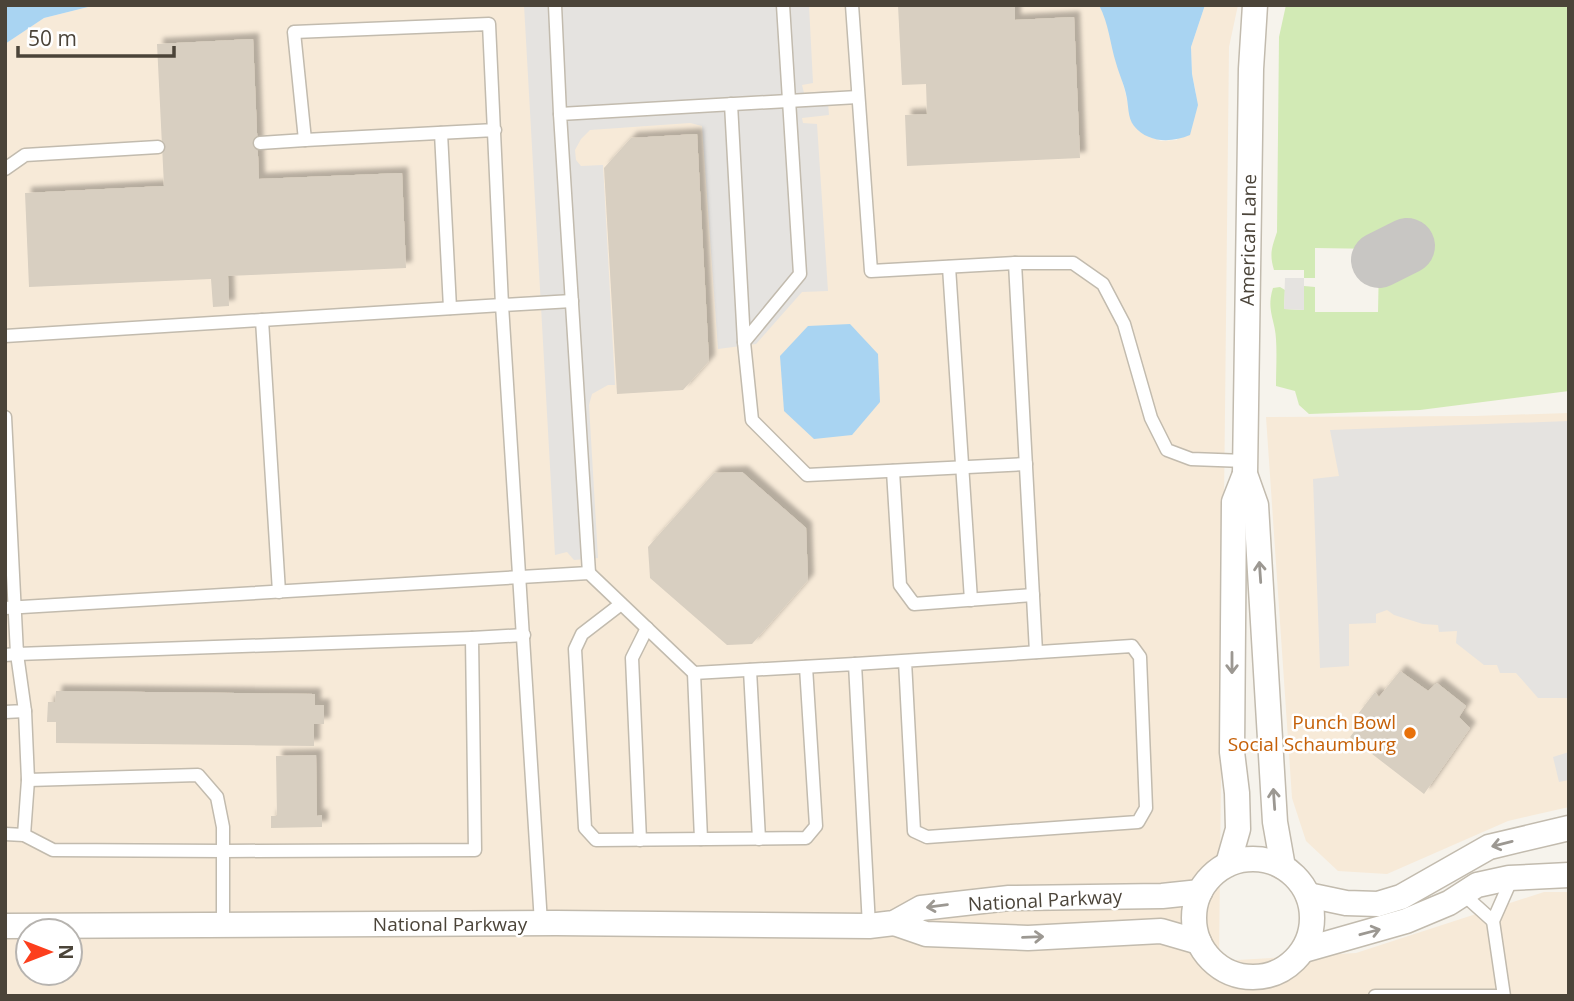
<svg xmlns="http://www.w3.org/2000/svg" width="1574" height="1001" viewBox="0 0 1574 1001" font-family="'Open Sans',sans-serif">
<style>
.commercial{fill:#f7ead8;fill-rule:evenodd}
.green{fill:#d2eab5}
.parking{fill:#e5e3e0}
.water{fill:#a9d4f2}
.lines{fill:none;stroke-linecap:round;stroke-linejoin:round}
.taxiway{stroke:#c8c6c3;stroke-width:56}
.building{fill:#d8cfc1;filter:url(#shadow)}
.lane-casing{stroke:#c2bbae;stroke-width:15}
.street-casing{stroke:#c2bbae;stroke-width:27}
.lane{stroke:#fff;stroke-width:12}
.street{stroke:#fff;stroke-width:24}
.oneway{stroke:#9c9892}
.food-dot{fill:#e8710a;stroke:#fff;stroke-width:2.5}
.labels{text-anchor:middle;stroke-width:5;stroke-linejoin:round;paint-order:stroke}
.street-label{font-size:19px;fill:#4b4439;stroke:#fff}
.food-label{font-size:19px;fill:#c56008;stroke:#fff;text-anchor:end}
</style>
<defs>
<filter id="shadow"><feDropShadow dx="6" dy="-6" stdDeviation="2" flood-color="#0004"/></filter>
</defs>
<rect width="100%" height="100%" fill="#f6f3ec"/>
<!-- commercial -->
<g class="commercial">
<path d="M96,5H1099L1106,18L1134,126L1147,136L1161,141L1177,140L1196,93L1192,74L1191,47L1205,5H1238L1229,47L1219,961L1356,953L1544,892H1569V996H5V44L44,18ZM28,931H70V973H28Z"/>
<polygon points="1569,413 1569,807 1508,821 1387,874 1338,871 1306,841 1292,798 1266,417 1475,416"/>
</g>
<!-- green -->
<path class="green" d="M1286,5H1569V391L1420,410L1309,414L1299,405L1295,391L1276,386C1276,371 1277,355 1276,339C1275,319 1266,310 1273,288L1280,287L1285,290L1284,309L1304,310V286L1315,287V312H1378L1379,263L1407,248L1408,257H1419V234H1408L1407,243L1379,258V249L1315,248V278H1304V270H1274C1269,254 1272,247 1277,232L1279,37Z"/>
<!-- parking -->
<g class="parking">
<polygon points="524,5 809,5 813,83 802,85 804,93 827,91 829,115 802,118 803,123 817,124 828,291 802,292 756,344 718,349 702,126 690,123 590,130 581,139 575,150 576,160 581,166 603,165 615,385 608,385 592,394 589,405 598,558 574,560 567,552 555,555"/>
<polygon points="1285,278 1304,278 1304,310 1284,309"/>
<polygon points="1569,421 1569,698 1538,698 1516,673 1500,673 1497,665 1484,665 1456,643 1457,631 1439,632 1438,625 1423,624 1394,615 1387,610 1376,614 1376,623 1349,624 1349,666 1320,668 1313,479 1339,476 1330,430"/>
<polygon points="1569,752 1569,780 1559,782 1553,757"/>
</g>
<!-- water -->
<g class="water">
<polygon points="5,5 96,5 44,18 5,44"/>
<path d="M1099,5H1205L1191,47L1192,74L1198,105L1190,135C1171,143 1148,143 1134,126C1127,117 1129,105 1126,94C1124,84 1119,74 1116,63C1110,44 1109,24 1099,5Z"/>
<polygon points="850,324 878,354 880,402 852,435 814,439 784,411 780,356 808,326"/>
</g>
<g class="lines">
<!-- taxiway -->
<polyline class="taxiway" points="1379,260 1407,246"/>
</g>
<!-- building -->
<g class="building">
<polygon points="898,5 1015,5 1015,20 1074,17 1080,158 907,166 905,115 927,114 926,84 902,85"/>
<polygon points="253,39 259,179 402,173 406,268 228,276 229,306 213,307 211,279 29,287 25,193 164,186 157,44"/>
<polygon points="697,134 709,361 683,390 617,394 604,168 631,138"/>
<polygon points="742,472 806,528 808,580 752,644 727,645 650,578 648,547 714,473"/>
<polygon points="1400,671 1428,691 1437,683 1466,706 1459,717 1470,728 1424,794 1350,737 1363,720 1358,714 1375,692 1379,697"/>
<polygon points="56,691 315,694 315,705 324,705 324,724 314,724 314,746 56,743 56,722 47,722 48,702 55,702"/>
<polygon points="316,755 317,816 322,815 322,827 271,828 271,816 277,816 276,756"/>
</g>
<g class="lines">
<!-- lane casing -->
<g class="lane-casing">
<g id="lane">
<polyline points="555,5 560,114"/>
<polyline points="783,5 800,274 744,342 752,420 807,475 1026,464"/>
<polyline points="852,5 871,271 1015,263"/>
<polyline points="731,104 744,342"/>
<polyline points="495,130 305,140 294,32 489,24 502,305 572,301"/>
<polyline points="441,133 450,308"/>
<polyline points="260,143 305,140"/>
<polyline points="5,169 25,155 158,147"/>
<polyline points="949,267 971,600"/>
<polyline points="262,320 279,592"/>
<polyline points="5,336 502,305 541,923"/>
<polyline points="5,417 17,654 472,638"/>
<polyline points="893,471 900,585 914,604 1033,595"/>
<polyline points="589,573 560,114 858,97"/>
<polyline points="621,604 582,634 575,649 585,828 596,840 806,838 816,826 806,667"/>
<polyline points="5,608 589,573 694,673 855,664 869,926"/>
<polyline points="1036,652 1015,263 1073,263 1103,284 1124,324 1151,418 1167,450 1191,459 1245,461"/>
<polyline points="5,655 17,654 25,711 5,712"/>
<polyline points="855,664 1132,646 1140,657 1146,808 1138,822 927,837 914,831 905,661"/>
<polyline points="750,670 759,839"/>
<polyline points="694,673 701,839"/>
<polyline points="25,711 28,780 198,775 217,797 223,827 223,851 475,850 472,638 524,635"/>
<polyline points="5,834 24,835 53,850 223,851 223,925"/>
<polyline points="24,835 28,780"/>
<polyline points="640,840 632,658 647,628"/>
<polyline points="1463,894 1493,921"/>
<polyline points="1375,996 1504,996 1493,921 1512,878"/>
</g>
</g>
<!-- street casing -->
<g class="street-casing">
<g id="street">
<polyline points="1255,5 1251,69 1245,474 1256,505 1275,822 1283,867"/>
<circle cx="1253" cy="918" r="59"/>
<polyline points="1228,864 1238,829 1237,793 1232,752 1234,502 1245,474"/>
<polyline points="1308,895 1346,903 1378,904 1401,897 1489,847 1569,828"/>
<polyline points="894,923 926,934 1028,938 1161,931 1199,942"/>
<polyline points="5,926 556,923 869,926 894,923 921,908 1009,898 1162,896 1200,892"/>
<polyline points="1304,950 1406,921 1449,903 1477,885 1509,878 1569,875"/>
</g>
</g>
<!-- lane -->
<use href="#lane" class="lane"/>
<!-- street -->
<use href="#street" class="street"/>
</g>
<!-- one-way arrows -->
<defs><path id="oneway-shaft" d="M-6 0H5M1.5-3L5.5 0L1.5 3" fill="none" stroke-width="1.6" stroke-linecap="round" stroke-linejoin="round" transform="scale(1.75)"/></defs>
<g class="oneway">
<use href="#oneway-shaft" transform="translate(1260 572) rotate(-94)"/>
<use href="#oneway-shaft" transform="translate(1232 663) rotate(90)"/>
<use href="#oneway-shaft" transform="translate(1274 799) rotate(-94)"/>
<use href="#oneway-shaft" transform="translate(1502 844) rotate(166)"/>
<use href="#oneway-shaft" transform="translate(937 906) rotate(173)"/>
<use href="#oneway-shaft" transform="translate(1370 932) rotate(-15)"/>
<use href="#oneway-shaft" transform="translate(1033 937) rotate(-2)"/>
</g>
<!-- markers -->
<circle class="food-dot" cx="1410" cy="733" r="7"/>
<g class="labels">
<!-- street labels -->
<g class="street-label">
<text transform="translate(1248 240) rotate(-89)" y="7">American Lane</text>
<text transform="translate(1045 900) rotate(-3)" y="7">National Parkway</text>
<text x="450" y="931">National Parkway</text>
</g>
<!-- food labels -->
<g class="food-label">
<text x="1396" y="729">Punch Bowl<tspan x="1396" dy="22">Social Schaumburg</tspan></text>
</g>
</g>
<!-- border -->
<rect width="1574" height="1001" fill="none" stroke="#4b4439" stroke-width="14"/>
<!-- north arrow -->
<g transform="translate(49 952) rotate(90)"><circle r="33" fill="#ffffff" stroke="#b7b4b0" stroke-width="2"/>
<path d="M0-5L12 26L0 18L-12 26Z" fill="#fc3f1d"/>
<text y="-10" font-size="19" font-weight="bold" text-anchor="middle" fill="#4b4439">N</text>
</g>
<!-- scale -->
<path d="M18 46v10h156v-10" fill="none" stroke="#4b4439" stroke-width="3.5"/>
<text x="28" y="46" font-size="21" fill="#4b4439" stroke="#ffffff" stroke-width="5" paint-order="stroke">50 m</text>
</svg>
